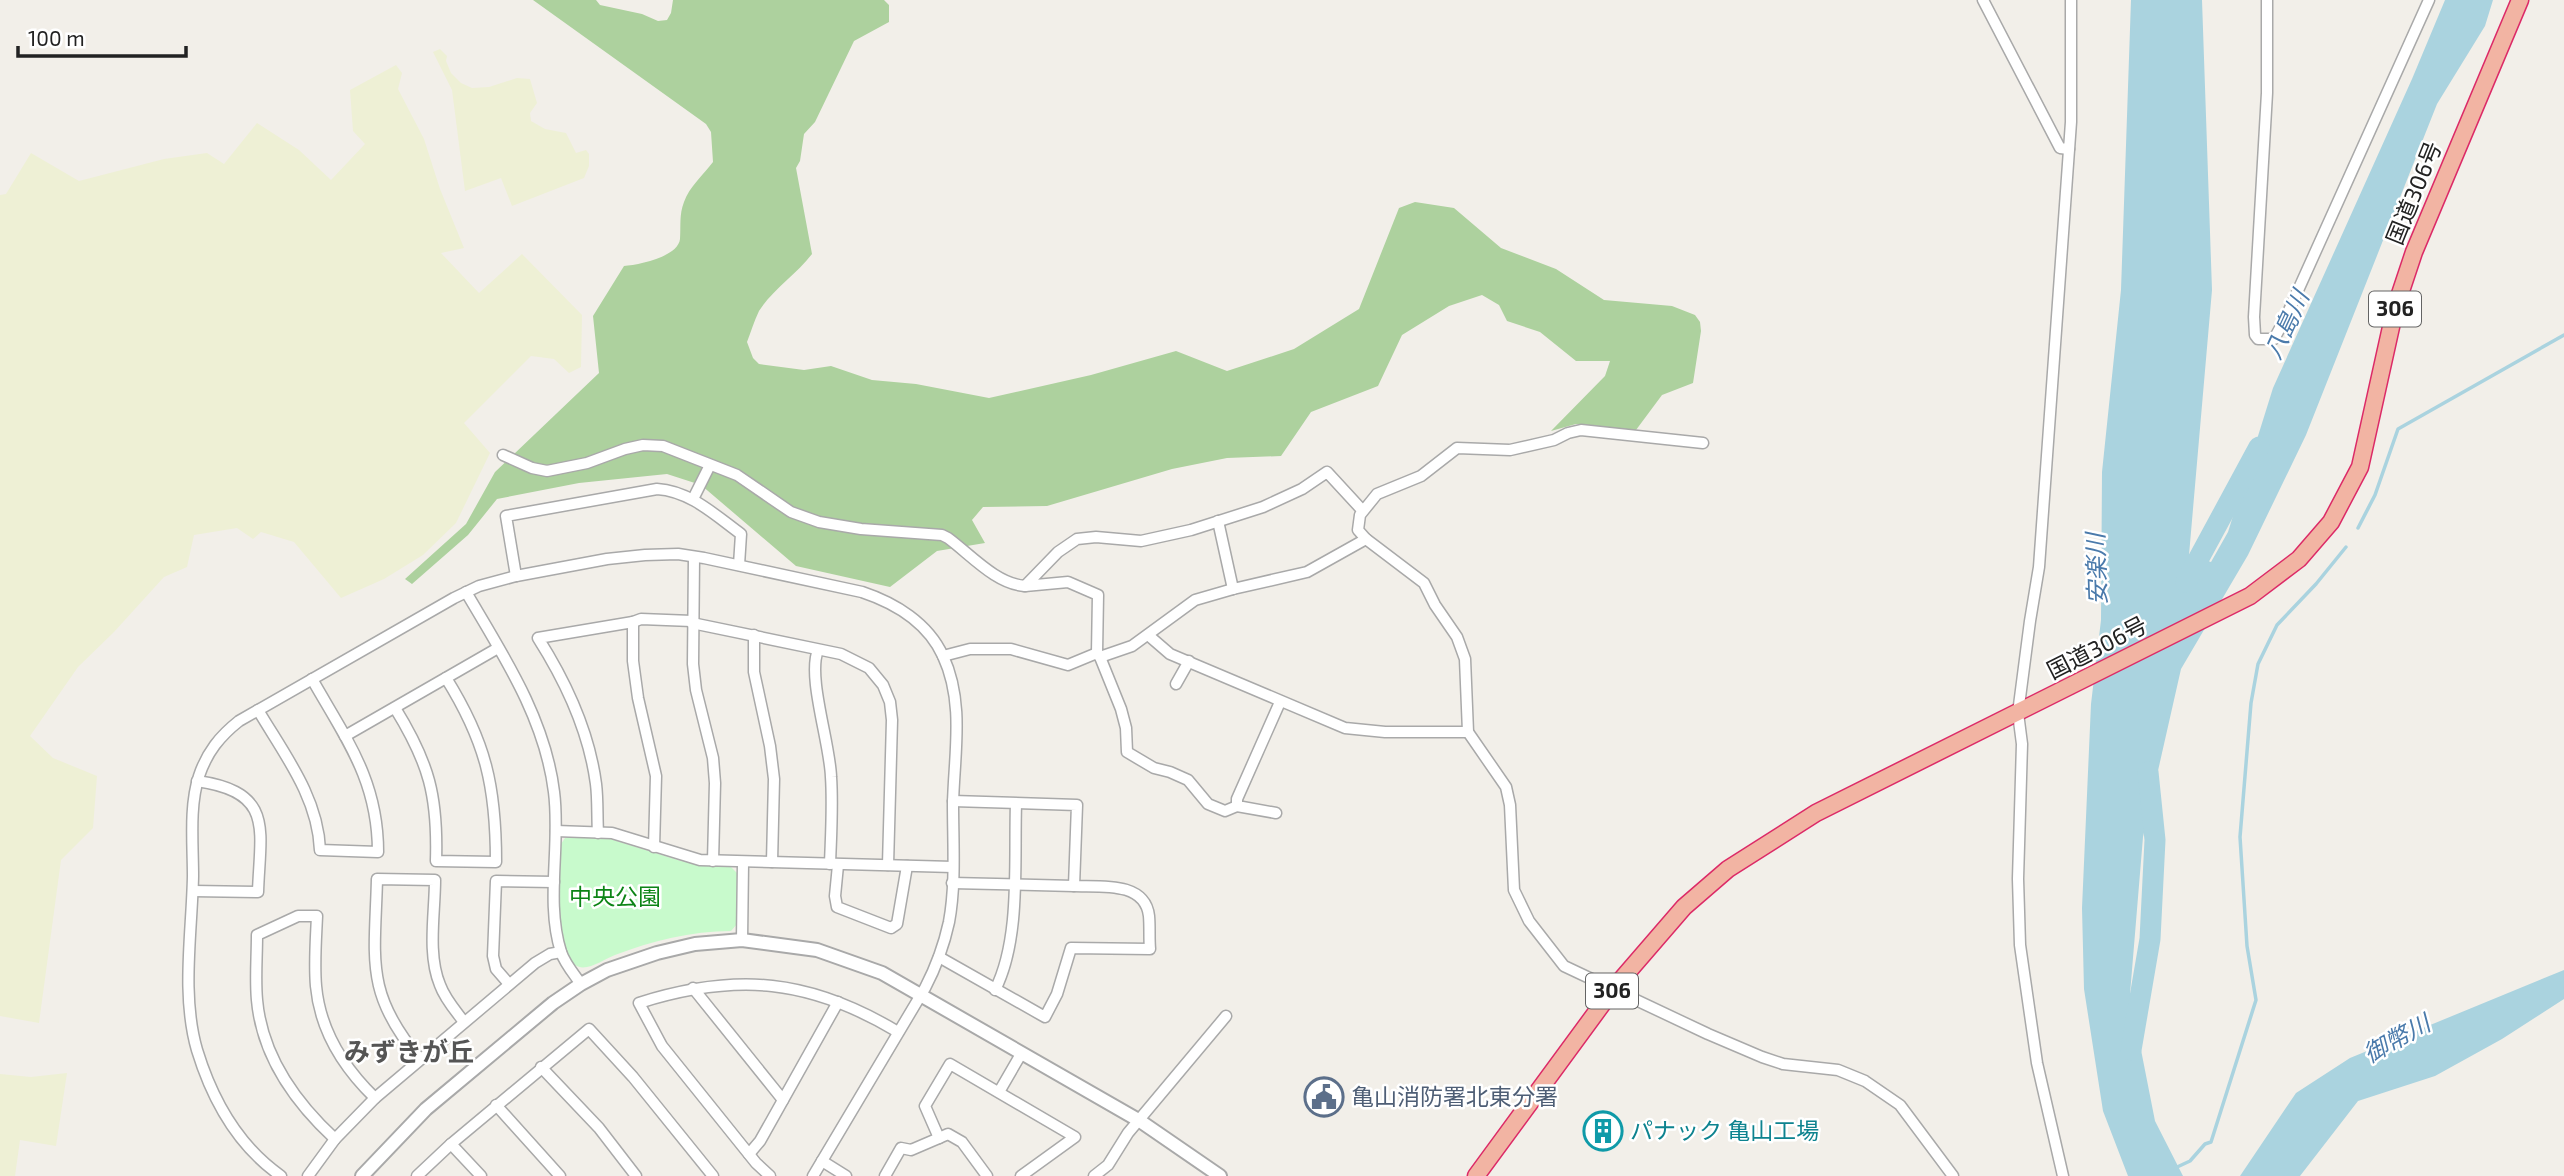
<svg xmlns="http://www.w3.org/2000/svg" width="2564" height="1176" viewBox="0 0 2564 1176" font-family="'Exo 2','Noto Sans JP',sans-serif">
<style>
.farmland{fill:#eef0d5}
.forest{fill:#add19e}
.park{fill:#c8facc}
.water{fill:#aad3df}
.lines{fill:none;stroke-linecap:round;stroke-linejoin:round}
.stream{stroke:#aad3df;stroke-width:3.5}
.river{stroke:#aad3df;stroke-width:21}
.minor-casing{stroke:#a9a9a9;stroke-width:13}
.tertiary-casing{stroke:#a9a9a9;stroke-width:16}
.trunk-casing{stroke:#dc2a67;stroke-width:19}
.minor{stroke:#fff;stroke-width:10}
.tertiary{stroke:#fff;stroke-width:12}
.trunk{stroke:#f2b4a3;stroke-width:16}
.labels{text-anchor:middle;stroke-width:5;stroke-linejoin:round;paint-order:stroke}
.shield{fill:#fff;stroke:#646464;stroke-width:2}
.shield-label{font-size:21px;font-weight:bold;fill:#222}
.street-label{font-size:23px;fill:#222;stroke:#fff}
.park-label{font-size:23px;fill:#0c8416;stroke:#fff}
.service-label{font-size:23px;fill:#4e5e75;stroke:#fff;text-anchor:start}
.culture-label{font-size:23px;fill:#0d838f;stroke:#fff;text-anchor:start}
.water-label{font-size:24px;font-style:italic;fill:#4a7aab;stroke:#fff}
.quarter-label{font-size:26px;font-weight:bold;fill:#555;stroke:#fff}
</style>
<rect width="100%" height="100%" fill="#f2efe9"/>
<!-- farmland -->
<g class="farmland">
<polygon points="440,49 447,56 446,61 451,73 461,83 472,88 489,87 517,78 530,79 537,103 530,113 531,121 545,129 566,133 576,153 586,150 589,154 589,166 584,178 512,206 501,178 465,191 452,90 433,52"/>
<polygon points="396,65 402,73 398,89 424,139 440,189 464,248 441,253 479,293 522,254 582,315 581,367 569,373 554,359 531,356 464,423 490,453 456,523 423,555 384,579 341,598 294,542 261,532 253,539 237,528 194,535 187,567 164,577 114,632 78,667 30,736 53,758 97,776 93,828 61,860 39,1023 0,1016 0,195 6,194 31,153 79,181 164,159 207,153 224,164 257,123 299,150 331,180 365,144 353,131 350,90"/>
<polygon points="67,1073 56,1146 20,1140 15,1176 0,1176 0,1074 31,1077"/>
</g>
<!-- forest -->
<path class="forest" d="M533,0H596L600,5L642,14L658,21L667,20L671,13L673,0H884L889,5V22L854,41L815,122L804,134L800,161L796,168L812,254C796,275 773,289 759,311C754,321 751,332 747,342L753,358L759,364L804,370L831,366L872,380L916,384L989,398L1091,375L1176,351L1227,371L1294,349L1359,309L1399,208L1415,202L1454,208L1501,248L1556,269L1604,300L1672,306L1695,315L1700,322L1701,331L1693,383L1662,395L1636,430L1576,424L1551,431L1605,376L1610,361H1576L1540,332L1507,321L1499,305L1482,295L1449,306L1402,335L1378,386L1311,412L1281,456L1227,458L1172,469L1047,506L983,507L972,520L985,543L937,551L890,587L796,566L701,485L667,474L579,483L497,499L468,535L412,584L405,579L466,524L495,472L599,373L593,316L624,266C638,265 678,257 680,239C681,225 679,215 684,202C689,187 704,174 713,162L711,132L706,124Z"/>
<!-- park -->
<path class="park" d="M573,837L610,839L681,861L731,867L738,874L737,924L731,931C691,931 652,941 615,955C604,959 586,973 575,965C555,951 560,868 561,844L565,838Z"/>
<!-- water -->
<g class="water">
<polygon points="2131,0 2202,0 2212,290 2189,555 2211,562 2228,532 2273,388 2412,79 2445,0 2493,0 2485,26 2437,104 2306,435 2248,555 2181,669 2143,837 2130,994 2155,1121 2183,1176 2128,1176 2103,1111 2084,989 2082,908 2091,704 2101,620 2102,472 2121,290"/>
<polygon points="2564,970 2564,999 2502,1039 2435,1076 2358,1101 2300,1176 2240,1176 2296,1093 2350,1058"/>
</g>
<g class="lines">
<!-- stream -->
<g class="stream">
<polyline points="2358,528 2375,495 2398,429 2564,335"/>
<polyline points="2175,1168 2190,1161 2205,1144 2211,1142 2256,1000 2247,946 2240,837 2251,703 2258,664 2277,625 2316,584 2346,547"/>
</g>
<!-- river -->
<g class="river">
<polyline points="2186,582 2259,447"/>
<polyline points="2131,1050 2150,939 2155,840 2148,772"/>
</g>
<!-- minor casing -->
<g class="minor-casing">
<g id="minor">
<polyline points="1983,0 2060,148 2069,149"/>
<polyline points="2267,0 2267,93 2254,317 2255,335 2258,339 2274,339 2286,317 2429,0"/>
<polyline points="1703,443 1581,430 1568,433 1554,440 1510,450 1457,448 1421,476 1377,494 1360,515 1358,530 1366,539 1424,583 1435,605 1457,637 1465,659 1468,732 1506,787 1510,805 1514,890 1529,921 1564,966 1708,1034 1762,1057 1783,1064 1838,1070 1865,1081 1900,1105 1953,1176"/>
<path d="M503,455L532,468L547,471L587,463L625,449L643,445L663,446L737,475L791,512L819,522L861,529L942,535L948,538C971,555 996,584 1025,586"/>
<polyline points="693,499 710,465"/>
<polyline points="1362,510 1327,472 1302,489 1263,507 1191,530 1141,541 1096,537 1077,539 1058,552 1025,586 1068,582 1098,595 1097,653 1100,657 1132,646 1195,600 1233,589 1307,572 1366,539"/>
<polyline points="1218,521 1233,589"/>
<polyline points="694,557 693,664 696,690 713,758 715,783 713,861"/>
<path d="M516,576L506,516L657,489C690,491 715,515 741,534L739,565"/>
<path d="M466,592C503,655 545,718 554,792C561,845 545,901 561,952C565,964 574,974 581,984"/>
<polyline points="633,622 641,619 692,621"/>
<polyline points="692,623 841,654 869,668 883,685 890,702 892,720 888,865"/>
<polyline points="754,635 754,672 770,746 774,779 772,862"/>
<polyline points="1148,635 1170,654 1345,728 1385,732 1468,732"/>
<path d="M818,650C807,677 830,743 831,777C833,806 831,835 830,864"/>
<polyline points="943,656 970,649 1011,649 1068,665 1097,653"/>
<polyline points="1100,657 1121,709 1126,728 1127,752 1154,768 1170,772 1188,780 1208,804 1225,811 1237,806"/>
<polyline points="1176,684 1189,661"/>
<path d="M395,708C429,763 438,796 436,861L496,862C496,787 486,742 446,678"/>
<path d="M258,710C284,754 318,797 320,850L378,852C378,780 346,739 312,679"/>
<polyline points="345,736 498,648"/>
<polyline points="1276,813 1237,806 1237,799 1280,702"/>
<polyline points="556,831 612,833 700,860 953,867"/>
<path d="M598,833C597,817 598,800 596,784C589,731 566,682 538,638L633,622V661L638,698L656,776L654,847"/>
<polyline points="838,865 835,896 837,907 891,928 897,924 907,866"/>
<polyline points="952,883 1074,886"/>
<path d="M193,891L258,892C260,830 275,792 197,781"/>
<polyline points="742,940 743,863"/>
<path d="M939,957L1045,1017L1057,994L1071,948L1150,949C1149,938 1150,927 1149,916C1145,881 1100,887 1074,886L1077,805L953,801"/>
<polyline points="509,984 496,969 493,956 496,881 554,882"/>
<polyline points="693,988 783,1100"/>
<path d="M995,990C1021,939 1014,861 1016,804"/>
<path d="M420,1059C364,993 375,959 377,879L435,880C435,913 427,954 440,985C445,999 455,1010 464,1022"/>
<polyline points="541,1067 599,1128 636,1176"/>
<polyline points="999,1092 1021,1054"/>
<polyline points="496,1105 560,1176"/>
<polyline points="939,1138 948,1134 962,1142 987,1176"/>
<path d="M335,1139C295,1102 262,1057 257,1000C255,979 257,957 257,935L298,916H317C316,939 314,963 316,986C320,1030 344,1068 375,1098"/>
<polyline points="451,1144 481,1176"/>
<polyline points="749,1154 760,1141 838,1002"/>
<polyline points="822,1161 846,1176"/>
<path d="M281,1176C238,1146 212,1099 197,1050C181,995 192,932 193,876C193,844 189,806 199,776C207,752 220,736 239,721L454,598L479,586L516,576L607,559L645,555L678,554L704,558L862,592C895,603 928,623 943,656C965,703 954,755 953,804C953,843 956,884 949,922C944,945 936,967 925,988L813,1176"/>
<polyline points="308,1176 335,1139 375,1098 535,963 550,954 561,952"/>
<polyline points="417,1176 451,1144 589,1029 633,1077 713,1176"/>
<path d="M770,1176L756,1163L662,1046L639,1003C737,972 810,979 898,1032"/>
<polyline points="885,1176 901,1148 911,1150 939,1138 925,1106 950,1064 1075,1137 1021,1176"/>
<polyline points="1094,1176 1108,1165 1128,1133 1226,1016"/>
<polyline points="2063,1176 2037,1063 2020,945 2018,879 2022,744 2018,713 2030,621 2039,567 2071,122 2071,0"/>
</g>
</g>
<!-- tertiary casing -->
<g class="tertiary-casing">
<polyline id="tertiary" points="362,1176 426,1109 553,1003 581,984 607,970 657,953 695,944 742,940 817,950 882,973 1140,1121 1220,1176"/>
</g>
<!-- trunk casing -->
<g class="trunk-casing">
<polyline id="trunk" points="1476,1176 1614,988 1684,907 1728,869 1816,813 2250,596 2299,559 2331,522 2360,467 2395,309 2414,252 2520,0"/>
</g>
<!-- minor -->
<use href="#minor" class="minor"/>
<!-- tertiary -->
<use href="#tertiary" class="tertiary"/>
<!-- trunk -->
<use href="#trunk" class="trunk"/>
</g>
<!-- icons -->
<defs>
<g id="civic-ring" transform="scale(2.0125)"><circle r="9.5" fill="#fff" stroke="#5c6f8a" stroke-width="1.5"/><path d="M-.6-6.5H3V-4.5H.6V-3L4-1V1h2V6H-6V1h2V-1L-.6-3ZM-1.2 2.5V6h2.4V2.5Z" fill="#5c6f8a"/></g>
<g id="building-ring" transform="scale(2.0125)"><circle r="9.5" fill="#fff" stroke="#0f9aa8" stroke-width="1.5"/><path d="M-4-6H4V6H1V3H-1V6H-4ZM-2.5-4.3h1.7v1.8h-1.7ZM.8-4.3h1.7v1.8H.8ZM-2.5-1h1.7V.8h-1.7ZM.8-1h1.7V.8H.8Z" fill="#0f9aa8"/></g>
</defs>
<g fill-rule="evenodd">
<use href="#civic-ring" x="1324" y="1097"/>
<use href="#building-ring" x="1603" y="1131"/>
</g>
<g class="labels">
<!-- shield labels -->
<g class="shield">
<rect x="2369" y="291.5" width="52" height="35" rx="5"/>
<rect x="1586" y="973.5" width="52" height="35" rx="5"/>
</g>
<g class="shield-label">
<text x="2395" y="316">306</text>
<text x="1612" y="998">306</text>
</g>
<!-- street labels -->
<g class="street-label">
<text transform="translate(2414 193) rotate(-68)" y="8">国道306号</text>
<text transform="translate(2097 648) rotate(-27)" y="8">国道306号</text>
</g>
<!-- park labels -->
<g class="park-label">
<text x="615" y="905">中央公園</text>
</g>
<!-- service labels -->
<g class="service-label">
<text x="1351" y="1105">亀山消防署北東分署</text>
</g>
<!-- culture labels -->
<g class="culture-label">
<text x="1630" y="1139">パナック 亀山工場</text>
</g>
<!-- water labels -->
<g class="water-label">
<text transform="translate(2287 325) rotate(-65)" y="8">八島川</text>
<text transform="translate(2097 569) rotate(-92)" y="8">安楽川</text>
<text transform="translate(2397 1039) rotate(-29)" y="8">御幣川</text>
</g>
<!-- quarter labels -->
<g class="quarter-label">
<text x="409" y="1061">みずきが丘</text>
</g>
</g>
<!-- scale -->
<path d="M18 46v10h168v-10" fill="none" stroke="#222222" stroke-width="3.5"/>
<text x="28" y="46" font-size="21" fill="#222222" stroke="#ffffff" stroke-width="5" paint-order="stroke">100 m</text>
</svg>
